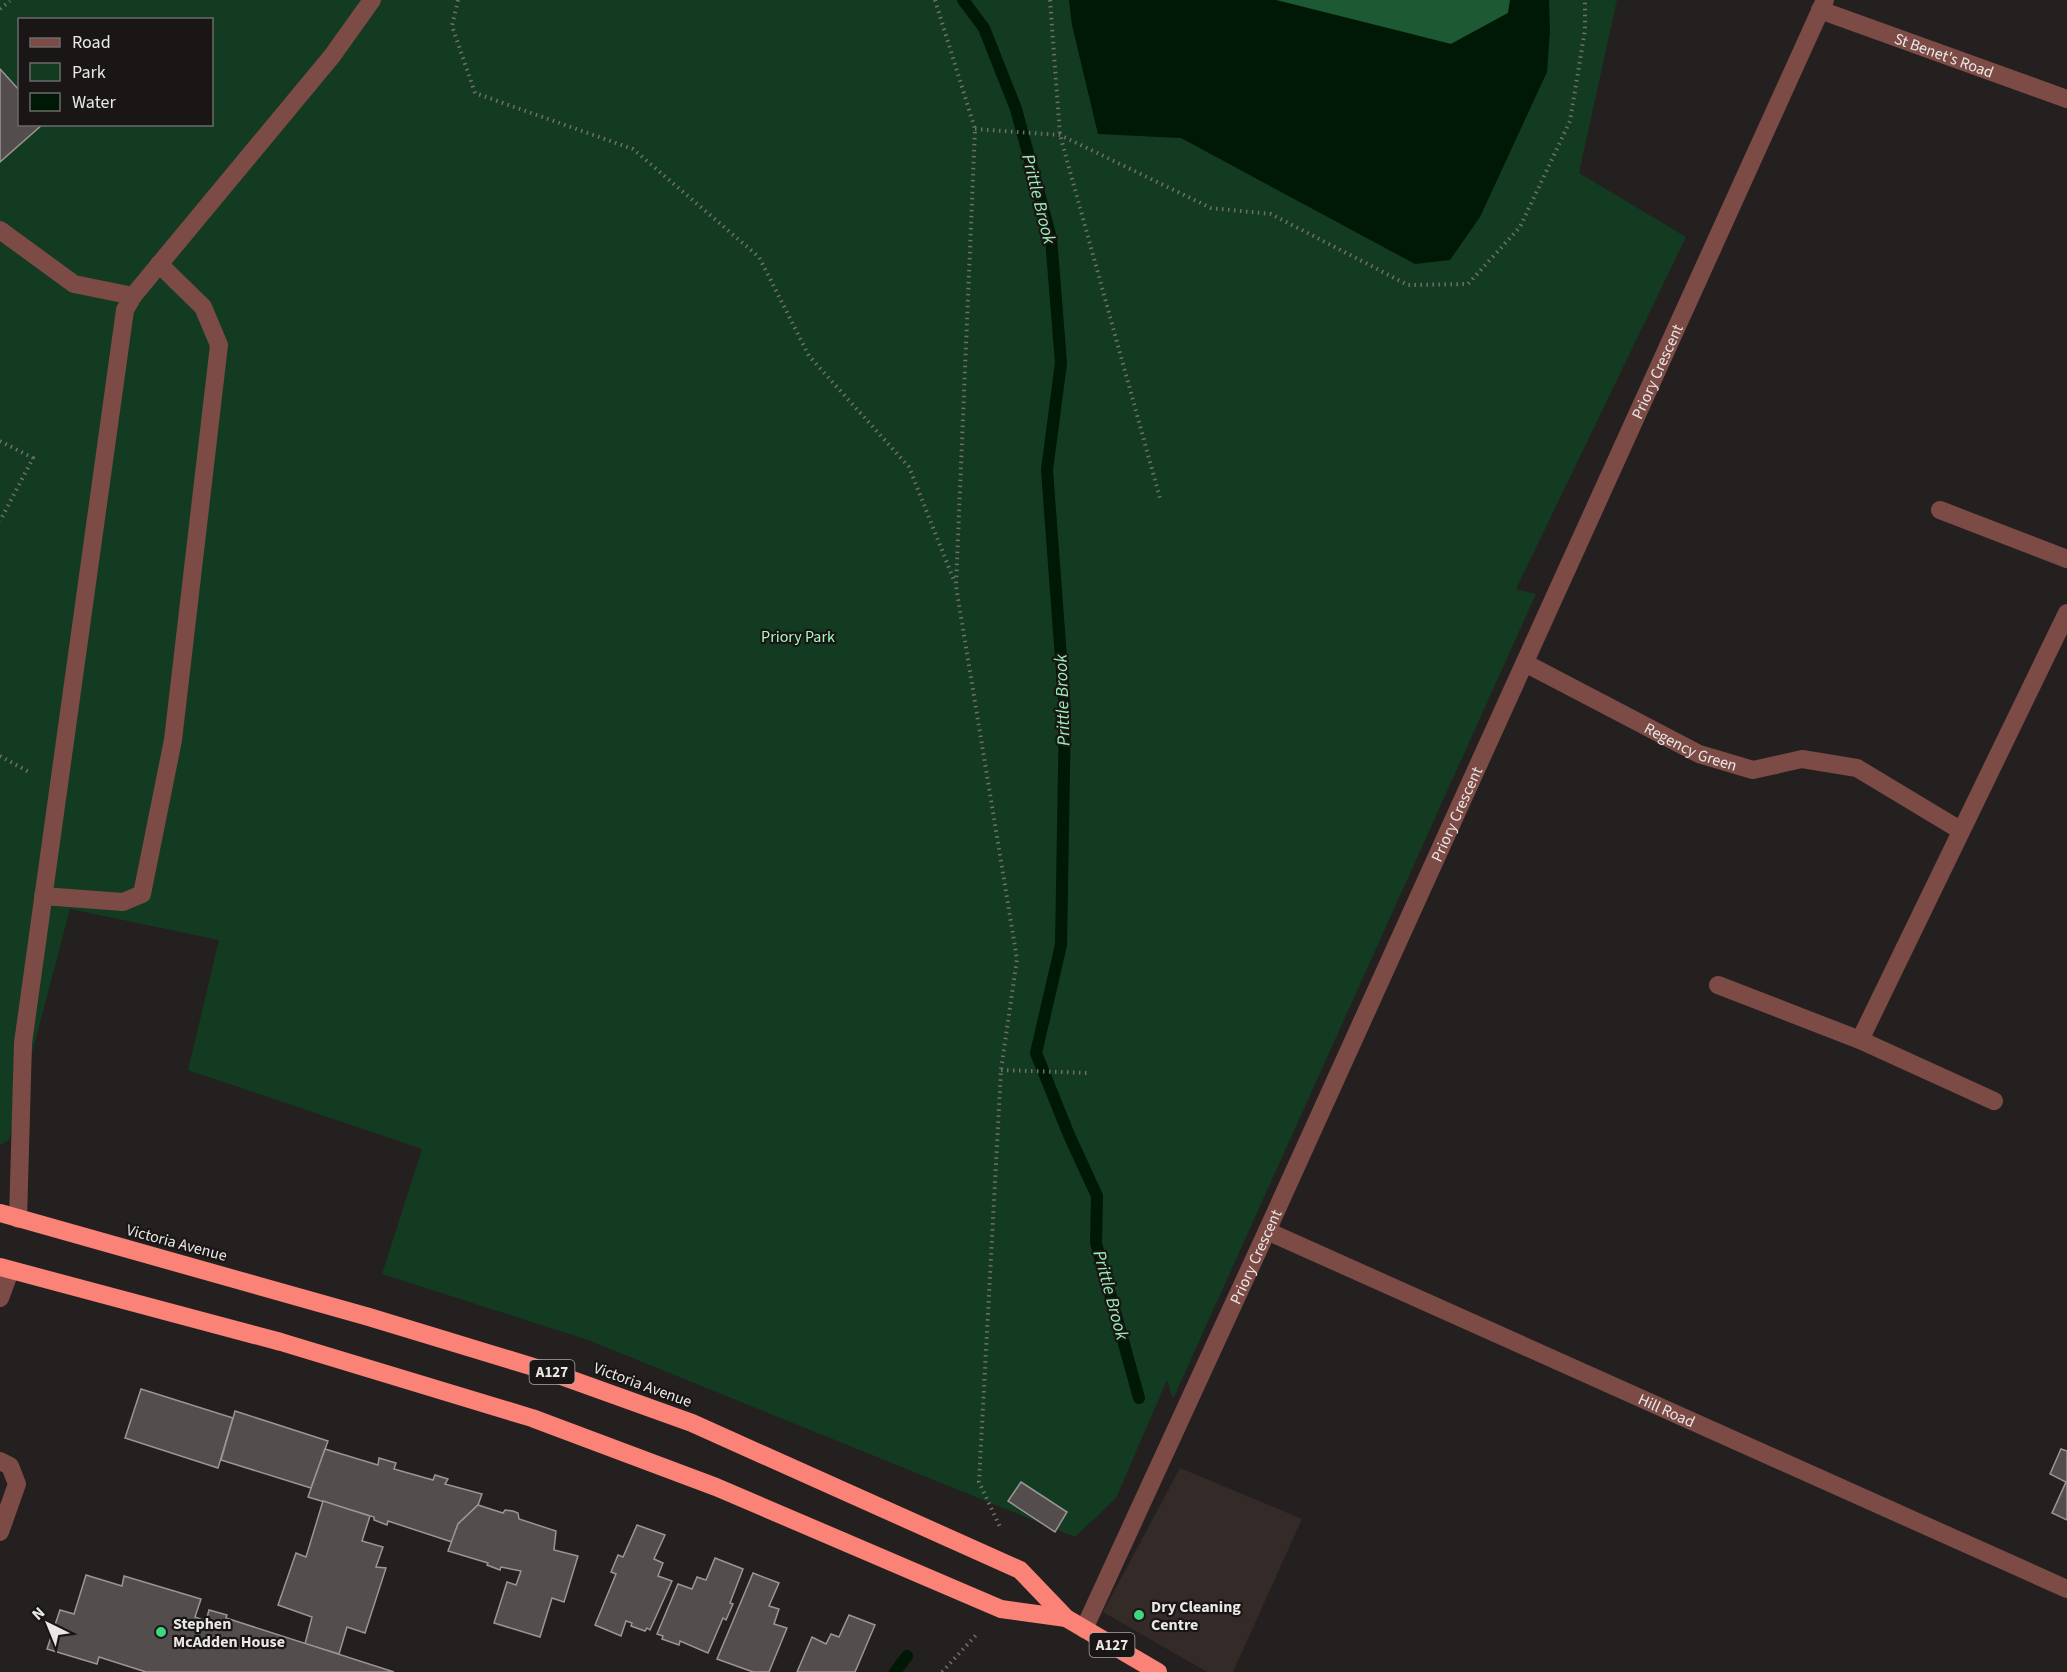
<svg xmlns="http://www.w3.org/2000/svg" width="2067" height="1672" viewBox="0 0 2067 1672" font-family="'Source Sans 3',sans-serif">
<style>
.built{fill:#342a28}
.green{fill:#123b21;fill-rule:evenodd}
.forest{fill:#1d5a34}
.water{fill:#001806}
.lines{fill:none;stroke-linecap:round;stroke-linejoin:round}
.stream{stroke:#001806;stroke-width:12}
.building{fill:#534e4d;stroke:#9b9594;stroke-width:1.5}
.path{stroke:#716e6d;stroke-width:4;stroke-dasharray:1.5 4.5;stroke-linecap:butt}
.lane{stroke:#7c4b46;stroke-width:18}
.street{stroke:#7c4b46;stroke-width:18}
.highway{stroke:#fa8277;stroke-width:18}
.poi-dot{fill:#3cd77e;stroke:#1a1616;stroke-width:2}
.labels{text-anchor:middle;stroke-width:4.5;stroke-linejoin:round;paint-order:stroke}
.shield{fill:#1a1616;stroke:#aca8a8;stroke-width:1.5}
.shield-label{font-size:15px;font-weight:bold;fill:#eae7e7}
.street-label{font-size:16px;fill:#eae7e7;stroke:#1a1616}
.park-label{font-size:16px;fill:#a4fbbe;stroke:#1a1616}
.poi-label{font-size:16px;font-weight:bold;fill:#eae7e7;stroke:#1a1616;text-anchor:start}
.water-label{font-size:18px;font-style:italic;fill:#9af0b4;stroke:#1a1616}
</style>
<rect width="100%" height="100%" fill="#24201f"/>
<!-- built -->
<polygon class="built" points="1180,1468 1302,1519 1233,1672 1207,1672 1103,1612"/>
<!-- green -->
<path class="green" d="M0,0H1617L1579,173L1686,237L1516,589L1536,594L1173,1399L1167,1380L1116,1498L1075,1537L588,1340L382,1274L422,1149L188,1070L219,940L70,909L9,1140L0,1145ZM20,20H212V124H20Z"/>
<!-- forest -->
<polygon class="forest" points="1276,0 1510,0 1508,13 1451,44"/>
<!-- water -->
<polygon class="water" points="1069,0 1276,0 1451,44 1508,13 1510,0 1549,0 1550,31 1547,72 1480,217 1450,260 1415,264 1181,138 1098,134 1072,25"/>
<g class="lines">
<!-- stream -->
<g class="stream">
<polyline points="963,0 984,28 1016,109 1051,238 1061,363 1047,470 1065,712 1061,945 1036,1053 1069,1135 1097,1196 1096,1243 1139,1398"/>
<polyline points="895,1672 907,1656"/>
</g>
</g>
<!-- building -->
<g class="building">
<polygon points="0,69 20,91 20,124 43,124 0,162"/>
<polygon points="141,1389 233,1418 218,1468 125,1438"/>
<polygon points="235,1411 328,1441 311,1488 221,1460"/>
<polygon points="325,1449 378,1465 379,1458 396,1463 394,1469 433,1480 435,1475 448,1479 445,1484 482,1494 478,1505 458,1524 452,1542 388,1521 387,1525 374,1520 374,1517 308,1497"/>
<polygon points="2061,1449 2067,1451 2067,1520 2052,1513 2066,1482 2050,1474"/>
<polygon points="1021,1482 1067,1512 1055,1532 1008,1501"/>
<polygon points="323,1501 370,1516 362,1541 383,1547 376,1567 386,1568 365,1633 347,1627 339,1654 305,1644 312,1617 278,1605 296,1553 306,1557"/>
<polygon points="478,1505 503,1513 505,1510 513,1511 518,1513 519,1519 556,1531 554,1550 578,1556 564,1602 552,1598 540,1637 494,1623 507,1582 516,1585 521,1571 501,1567 500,1570 487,1565 488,1563 448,1551 458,1524"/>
<polygon points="637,1525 665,1535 654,1559 663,1563 658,1576 672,1581 650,1630 647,1628 645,1631 631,1626 632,1623 626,1621 621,1636 595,1625 616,1574 611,1572 618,1555 623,1557"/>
<polygon points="715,1558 743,1569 730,1603 733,1604 726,1620 723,1618 708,1653 680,1641 679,1645 662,1639 663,1636 657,1634 678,1584 692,1589 697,1577 706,1580"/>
<polygon points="753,1573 779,1583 769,1606 779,1609 774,1624 787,1628 769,1672 753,1672 717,1659"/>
<polygon points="86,1575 122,1586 124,1576 201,1599 195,1617 206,1621 209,1610 227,1615 226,1618 394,1672 146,1672 99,1657 97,1664 47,1649 60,1610 74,1614"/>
<polygon points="849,1615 875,1625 855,1672 797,1672 812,1637 826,1644 831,1634 839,1637"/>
</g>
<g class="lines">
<!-- path -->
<g class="path">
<polyline points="458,0 452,26 475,93 633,149 759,257 809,356 909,467 955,583"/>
<polyline points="935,0 975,129 956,586 1017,959 1001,1070 979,1482 1000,1527"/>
<polyline points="1050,0 1060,135 1161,502"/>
<polyline points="0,9 10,1"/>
<polyline points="975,129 1060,135 1211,208 1271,214 1408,285 1468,284 1520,227 1570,121 1585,30 1585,0"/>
<polyline points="0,441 33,458 0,521"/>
<polyline points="0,756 29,772"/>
<polyline points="1001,1070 1088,1073"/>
<polyline points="942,1672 978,1633"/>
</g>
<!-- lane -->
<g class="lane">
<polyline points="0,230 74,284 133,296 332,56 372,0"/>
<polyline points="43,896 123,902 142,894 173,740 219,345 203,307 159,264"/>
<polyline points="18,1219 23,1043 125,310 133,296"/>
<polyline points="0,1461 10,1466 17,1484 0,1532"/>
</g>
<!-- street -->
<g class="street">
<path id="s1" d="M1820,10L2067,99"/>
<polyline points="1940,510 2067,559"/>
<path id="s2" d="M1525,663L1699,754L1753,770L1802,759L1857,768L1960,830"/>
<polyline points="1718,985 1860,1040 1994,1101"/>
<polyline points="1860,1040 2067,613"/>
<path id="s3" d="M1267,1231L2067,1589"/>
<polyline points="0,1298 10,1271"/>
<path id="s4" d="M1084,1629L1267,1231L1825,0"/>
</g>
<!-- highway -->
<g class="highway">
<polyline points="0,1213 369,1317 550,1372 692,1423 1020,1570 1066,1618 1158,1672"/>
<polyline points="0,1267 281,1342 532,1418 716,1487 1001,1609 1066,1618"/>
</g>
</g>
<!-- markers -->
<g class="poi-dot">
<circle cx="1139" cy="1615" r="6"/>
<circle cx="161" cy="1632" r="6"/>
</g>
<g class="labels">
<!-- shield labels -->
<g class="shield">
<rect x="529.5" y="1360" width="45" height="24" rx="4.5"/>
<rect x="1089.5" y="1633" width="45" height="24" rx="4.5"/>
</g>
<g class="shield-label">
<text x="552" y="1377">A127</text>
<text x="1112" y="1650">A127</text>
</g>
<!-- street labels -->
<g class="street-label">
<text dy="6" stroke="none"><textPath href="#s1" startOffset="132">St Benet's Road</textPath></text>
<text dy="6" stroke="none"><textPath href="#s4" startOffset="1382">Priory Crescent</textPath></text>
<text dy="6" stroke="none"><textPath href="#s2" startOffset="186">Regency Green</textPath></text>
<text dy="6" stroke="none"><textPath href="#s4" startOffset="896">Priory Crescent</textPath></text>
<text transform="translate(177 1242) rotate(15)" y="6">Victoria Avenue</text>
<text dy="6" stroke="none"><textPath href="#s4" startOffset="410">Priory Crescent</textPath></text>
<text transform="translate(643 1384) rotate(20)" y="6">Victoria Avenue</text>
<text dy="6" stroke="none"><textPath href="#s3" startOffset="438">Hill Road</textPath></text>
</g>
<!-- park labels -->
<g class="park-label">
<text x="798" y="642">Priory Park</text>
</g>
<!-- poi labels -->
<g class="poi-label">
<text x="1151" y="1612">Dry Cleaning<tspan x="1151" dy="18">Centre</tspan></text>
<text x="173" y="1629">Stephen<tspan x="173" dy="18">McAdden House</tspan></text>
</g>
<!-- water labels -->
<g class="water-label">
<text transform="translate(1039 199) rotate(76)" y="6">Prittle Brook</text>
<text transform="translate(1062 700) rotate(-92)" y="6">Prittle Brook</text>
<text transform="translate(1111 1295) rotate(75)" y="6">Prittle Brook</text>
</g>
</g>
<!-- legend -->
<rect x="18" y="18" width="195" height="108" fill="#1a1616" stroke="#6d6a6a" stroke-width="1.5"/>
<rect x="30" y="38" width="30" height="9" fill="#7c4b46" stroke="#6d6a6a" stroke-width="1.5"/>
<text x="72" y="48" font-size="18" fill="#eae7e7">Road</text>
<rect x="30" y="63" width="30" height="18" fill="#123b21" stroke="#6d6a6a" stroke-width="1.5"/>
<text x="72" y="78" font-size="18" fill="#eae7e7">Park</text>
<rect x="30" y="93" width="30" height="18" fill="#001806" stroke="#6d6a6a" stroke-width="1.5"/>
<text x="72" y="108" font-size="18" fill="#eae7e7">Water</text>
<!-- north arrow -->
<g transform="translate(48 1624) rotate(317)" stroke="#1a1616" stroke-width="4.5" paint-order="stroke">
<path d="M0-4.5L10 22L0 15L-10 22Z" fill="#eae7e7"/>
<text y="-9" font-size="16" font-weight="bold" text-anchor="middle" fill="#eae7e7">N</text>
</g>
</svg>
